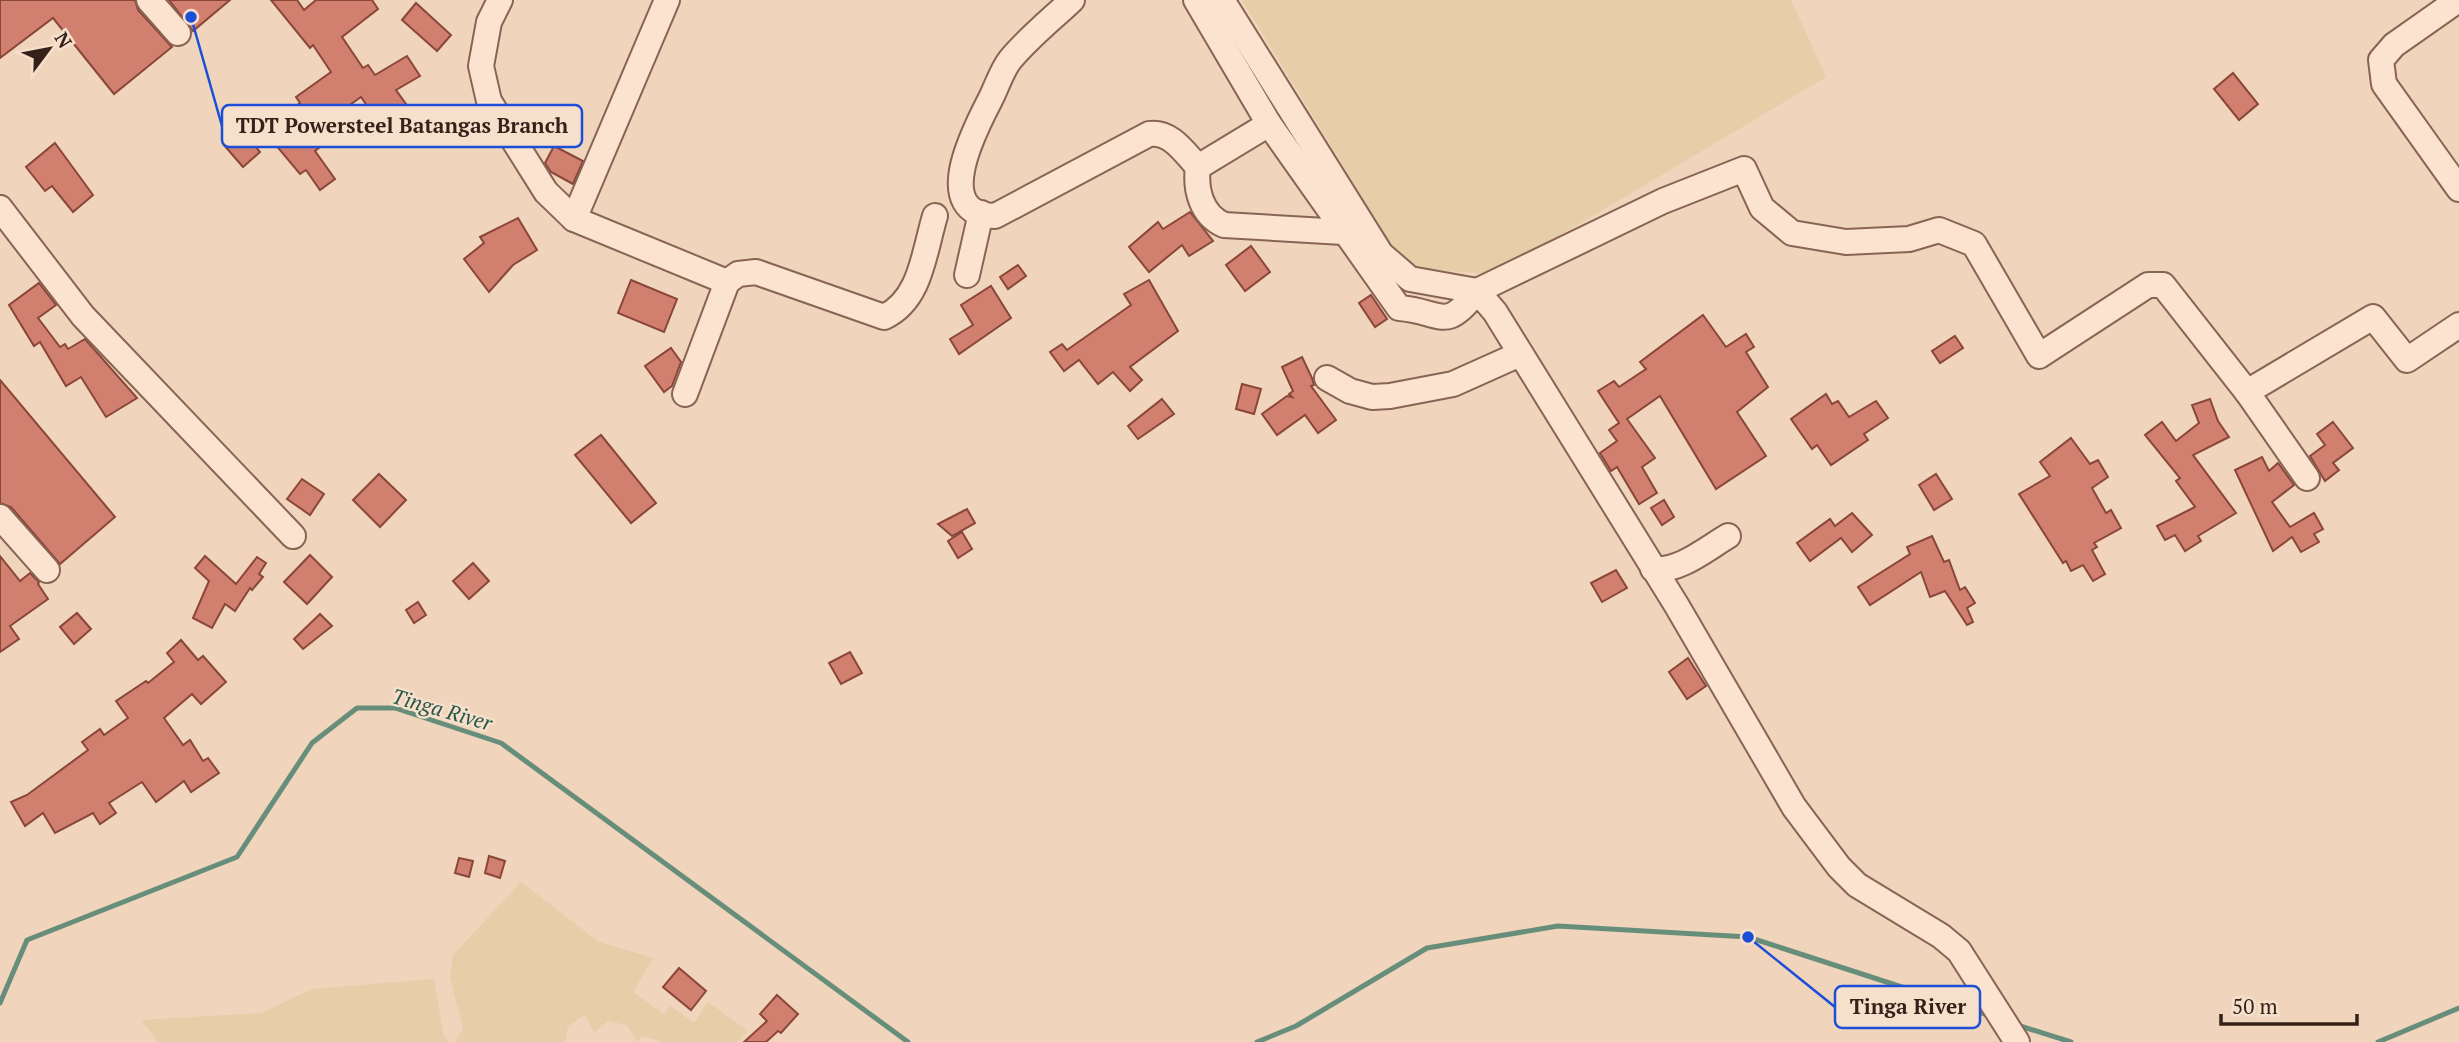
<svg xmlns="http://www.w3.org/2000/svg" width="2459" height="1042" viewBox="0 0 2459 1042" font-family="'PT Serif',serif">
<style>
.farmland{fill:#e6cea8}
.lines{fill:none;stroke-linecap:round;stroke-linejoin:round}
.stream{stroke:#678e7b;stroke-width:5}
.building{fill:#d1806f;stroke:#894639;stroke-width:2}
.minor-casing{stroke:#886454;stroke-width:28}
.minor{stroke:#fbe3cf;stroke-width:24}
.labels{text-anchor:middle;stroke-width:5;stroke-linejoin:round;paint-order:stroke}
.water-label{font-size:21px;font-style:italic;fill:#285749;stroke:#f7e0cb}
.leader{fill:none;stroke:#1d4ed8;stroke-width:2.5}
.callout-dot{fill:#1d4ed8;stroke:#f7e0cb;stroke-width:2.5}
.callout{fill:#f7e0cb;stroke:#1d4ed8;stroke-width:2.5}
.callout-label{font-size:21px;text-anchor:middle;font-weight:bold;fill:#36211a}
</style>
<rect width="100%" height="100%" fill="#f0d4bb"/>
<!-- farmland -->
<g class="farmland">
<polygon points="1242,0 1791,0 1826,77 1495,274 1420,269 1398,255"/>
<polygon points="521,882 599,942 653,958 633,992 664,1014 670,1006 694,1023 708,1002 748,1031 737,1042 664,1042 641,1036 638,1042 627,1025 608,1021 594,1033 585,1015 568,1026 565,1042 458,1042 456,1040 463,1029 450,977 453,955"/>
<polygon points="434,979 443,1034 449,1042 158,1042 141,1020 262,1013 312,989"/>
</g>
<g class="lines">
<!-- stream -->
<g class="stream">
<polyline points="0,1003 27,940 237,857 312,743 357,708 395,708 501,743 908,1042"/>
<polyline points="2017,1025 2071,1042"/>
<polyline points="1257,1042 1296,1026 1427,948 1558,926 1748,937 1991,1016"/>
<polyline points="2378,1042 2459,1008"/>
</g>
</g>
<!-- building -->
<g class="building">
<polygon points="0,0 135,0 138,10 172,47 114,94 53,18 0,58"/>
<polygon points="169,0 230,0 193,31"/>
<polygon points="271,0 297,0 304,10 316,0 372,0 378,9 342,37 363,68 368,65 375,75 407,56 420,76 396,90 416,118 399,130 382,106 372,113 361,97 311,133 320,147 315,151 335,179 320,190 306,170 300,174 264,131 300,103 296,97 331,72 313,45 310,48"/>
<polygon points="416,3 451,35 437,51 402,20"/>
<polygon points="2233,73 2258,104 2239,120 2214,89"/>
<polygon points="241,130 260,152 243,167 224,145"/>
<polygon points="55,143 93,195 73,212 52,186 45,191 26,167"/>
<polygon points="554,146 583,161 573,184 551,172 545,163"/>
<polygon points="1190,212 1213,241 1189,256 1182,245 1149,272 1129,247 1158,222 1163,229"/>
<polygon points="518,218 537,250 513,265 489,292 464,259 484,243 480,237"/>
<polygon points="1251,246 1270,272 1245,291 1226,265"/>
<polygon points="1018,265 1026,276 1008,289 1000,277"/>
<polygon points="631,280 677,299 664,332 618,313"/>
<polygon points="1149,280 1178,331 1130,367 1142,380 1130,391 1113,372 1098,384 1079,360 1064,371 1050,352 1062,344 1067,350 1131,305 1124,294"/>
<polygon points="39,283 56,305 38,318 60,347 65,344 68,349 85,339 137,398 106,417 81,377 66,386 40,342 34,346 9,305"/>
<polygon points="991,286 1011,318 959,354 950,339 973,325 961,305"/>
<polygon points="1371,295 1387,319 1375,327 1359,303"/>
<polygon points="1703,315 1726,347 1746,334 1754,347 1746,352 1768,387 1737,412 1766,456 1716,489 1660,396 1627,419 1655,458 1642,467 1657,493 1639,504 1617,467 1611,471 1600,453 1617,441 1609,430 1619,423 1598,391 1614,381 1619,387 1646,369 1640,362"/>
<polygon points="1955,336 1963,348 1940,363 1932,351"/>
<polygon points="671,348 681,362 672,386 664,392 645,366"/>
<polygon points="1302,357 1312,378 1314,385 1311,386 1336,420 1318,433 1305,415 1277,435 1262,414 1287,396 1292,397 1289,394 1293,391 1282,367"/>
<polygon points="0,380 115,517 60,564 11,507 0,503"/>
<polygon points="1242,384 1261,389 1254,414 1236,409"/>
<polygon points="1826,394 1832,404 1838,401 1849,417 1876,401 1888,418 1864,434 1868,440 1831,465 1817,445 1812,449 1791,419"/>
<polygon points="1162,399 1174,414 1138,439 1128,426"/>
<polygon points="2210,399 2218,421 2229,437 2193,455 2236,513 2198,536 2201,541 2185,551 2175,535 2165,540 2157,526 2195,507 2176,481 2180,478 2145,435 2162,422 2176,441 2199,423 2192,405"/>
<polygon points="2333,422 2353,448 2333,463 2339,470 2325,481 2310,456 2325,445 2317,434"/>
<polygon points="601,435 656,503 631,523 575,455"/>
<polygon points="2071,438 2090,464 2098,460 2108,477 2092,488 2106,513 2111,510 2121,528 2094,543 2097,547 2092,550 2105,574 2093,581 2083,565 2071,571 2066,561 2063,563 2019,494 2050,476 2040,462"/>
<polygon points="2262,457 2269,471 2278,463 2294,485 2272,502 2290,527 2314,513 2323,529 2314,534 2319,542 2301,552 2292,537 2273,551 2235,470"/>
<polygon points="379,474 406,500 380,527 353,500"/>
<polygon points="1936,474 1952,499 1934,510 1919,485"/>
<polygon points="302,479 324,494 310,515 287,499"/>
<polygon points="1664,500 1674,517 1662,525 1651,508"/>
<polygon points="967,509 975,523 952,536 938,524"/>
<polygon points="1852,513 1872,535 1852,552 1841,538 1810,561 1797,543 1830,519 1835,526"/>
<polygon points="962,532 972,549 958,558 948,541"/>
<polygon points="1932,536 1944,562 1949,560 1960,590 1965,587 1975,603 1967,608 1973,622 1967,625 1945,591 1930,597 1921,572 1870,605 1858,587 1910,554 1907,547"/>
<polygon points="310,555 332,577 307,604 284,582"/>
<polygon points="0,556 20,581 30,573 39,582 38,584 48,599 10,626 19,639 0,652"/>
<polygon points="205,556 236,584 257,557 266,563 259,574 263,577 252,590 250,588 235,611 225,604 212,628 193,618 209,581 195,568"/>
<polygon points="473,563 489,581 469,599 453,581"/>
<polygon points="1616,570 1627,588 1602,602 1591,583"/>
<polygon points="418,602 426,615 414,623 406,610"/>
<polygon points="77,613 91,629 74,644 60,627"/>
<polygon points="320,614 332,626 303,649 294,639"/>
<polygon points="181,640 198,660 203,656 226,682 201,704 192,694 164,718 183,745 190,740 203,761 208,758 219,773 191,792 184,781 156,802 142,782 109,803 116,813 100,824 93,813 55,833 43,813 25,826 11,802 27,795 88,750 82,742 100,729 104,735 128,718 116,701 146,681 148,683 174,662 167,653"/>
<polygon points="850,652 862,673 841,684 829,663"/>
<polygon points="1688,658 1706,686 1687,699 1669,672"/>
<polygon points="489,856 505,861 500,878 485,873"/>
<polygon points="459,858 473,861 469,877 455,873"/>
<polygon points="679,968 706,991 691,1010 663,987"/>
<polygon points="777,995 798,1014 781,1033 778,1031 766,1042 744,1042 767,1021 760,1014"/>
</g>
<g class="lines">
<!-- minor casing -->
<g class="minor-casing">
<g id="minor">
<polyline points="149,0 178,33"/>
<polyline points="500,0 489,22 481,66 489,101 546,192 574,219 727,282"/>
<path d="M1072,0C1052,19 1028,38 1010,60C1002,70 997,86 991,98C976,127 929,214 995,216L1149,134C1171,131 1184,152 1198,167L1269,124"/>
<path d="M1196,0L1269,124L1399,308C1442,311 1444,334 1477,291L1663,201L1744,169L1762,208L1792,233L1846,242L1909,239L1939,230L1974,244L2039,356L2148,285H2163L2247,392L2307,478"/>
<polyline points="1222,0 1381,254 1410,279 1477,291 1495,312 1677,606 1794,807 1839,867 1857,885 1941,936 1959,951 2017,1042"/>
<polyline points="2458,0 2394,45 2381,60 2384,84 2459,189"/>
<path d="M1198,167C1195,189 1201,215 1224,225L1343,232"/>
<polyline points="0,208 83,316 293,536"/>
<polyline points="574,219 667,0"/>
<polyline points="967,275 981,213"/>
<polyline points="1327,378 1350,391 1372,397 1390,396 1453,384 1520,354"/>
<polyline points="2247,392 2373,317 2407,360 2459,325"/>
<path d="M685,394L727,282L738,274L756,272L884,317C921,300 924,252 935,216"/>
<polyline points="0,517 47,570"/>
<path d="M1653,569C1679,572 1706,549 1728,536"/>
</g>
</g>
<!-- minor -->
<use href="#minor" class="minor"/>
</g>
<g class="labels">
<!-- water labels -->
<g class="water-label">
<text transform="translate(442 710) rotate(16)" y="7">Tinga River</text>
</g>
</g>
<!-- callouts -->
<path class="leader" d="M191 17L222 126M1748 937L1835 1007"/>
<g class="callout-dot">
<circle cx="191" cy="17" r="7"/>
<circle cx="1748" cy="937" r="7"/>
</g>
<g class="callout">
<rect x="222" y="105" width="360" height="42" rx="7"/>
<rect x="1835" y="986" width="145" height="42" rx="7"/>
</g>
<g class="callout-label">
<text x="402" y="133">TDT Powersteel Batangas Branch</text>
<text x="1908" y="1014">Tinga River</text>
</g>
<!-- north arrow -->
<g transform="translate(49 49) rotate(58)" stroke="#f7e0cb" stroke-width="5" paint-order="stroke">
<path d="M0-5L12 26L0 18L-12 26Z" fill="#36211a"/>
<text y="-10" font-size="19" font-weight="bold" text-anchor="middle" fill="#36211a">N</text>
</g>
<!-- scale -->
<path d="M2221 1014v10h136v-10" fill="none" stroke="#36211a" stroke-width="3.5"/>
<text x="2232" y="1014" font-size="21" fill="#36211a" stroke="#f7e0cb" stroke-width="5" paint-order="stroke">50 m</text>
</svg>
